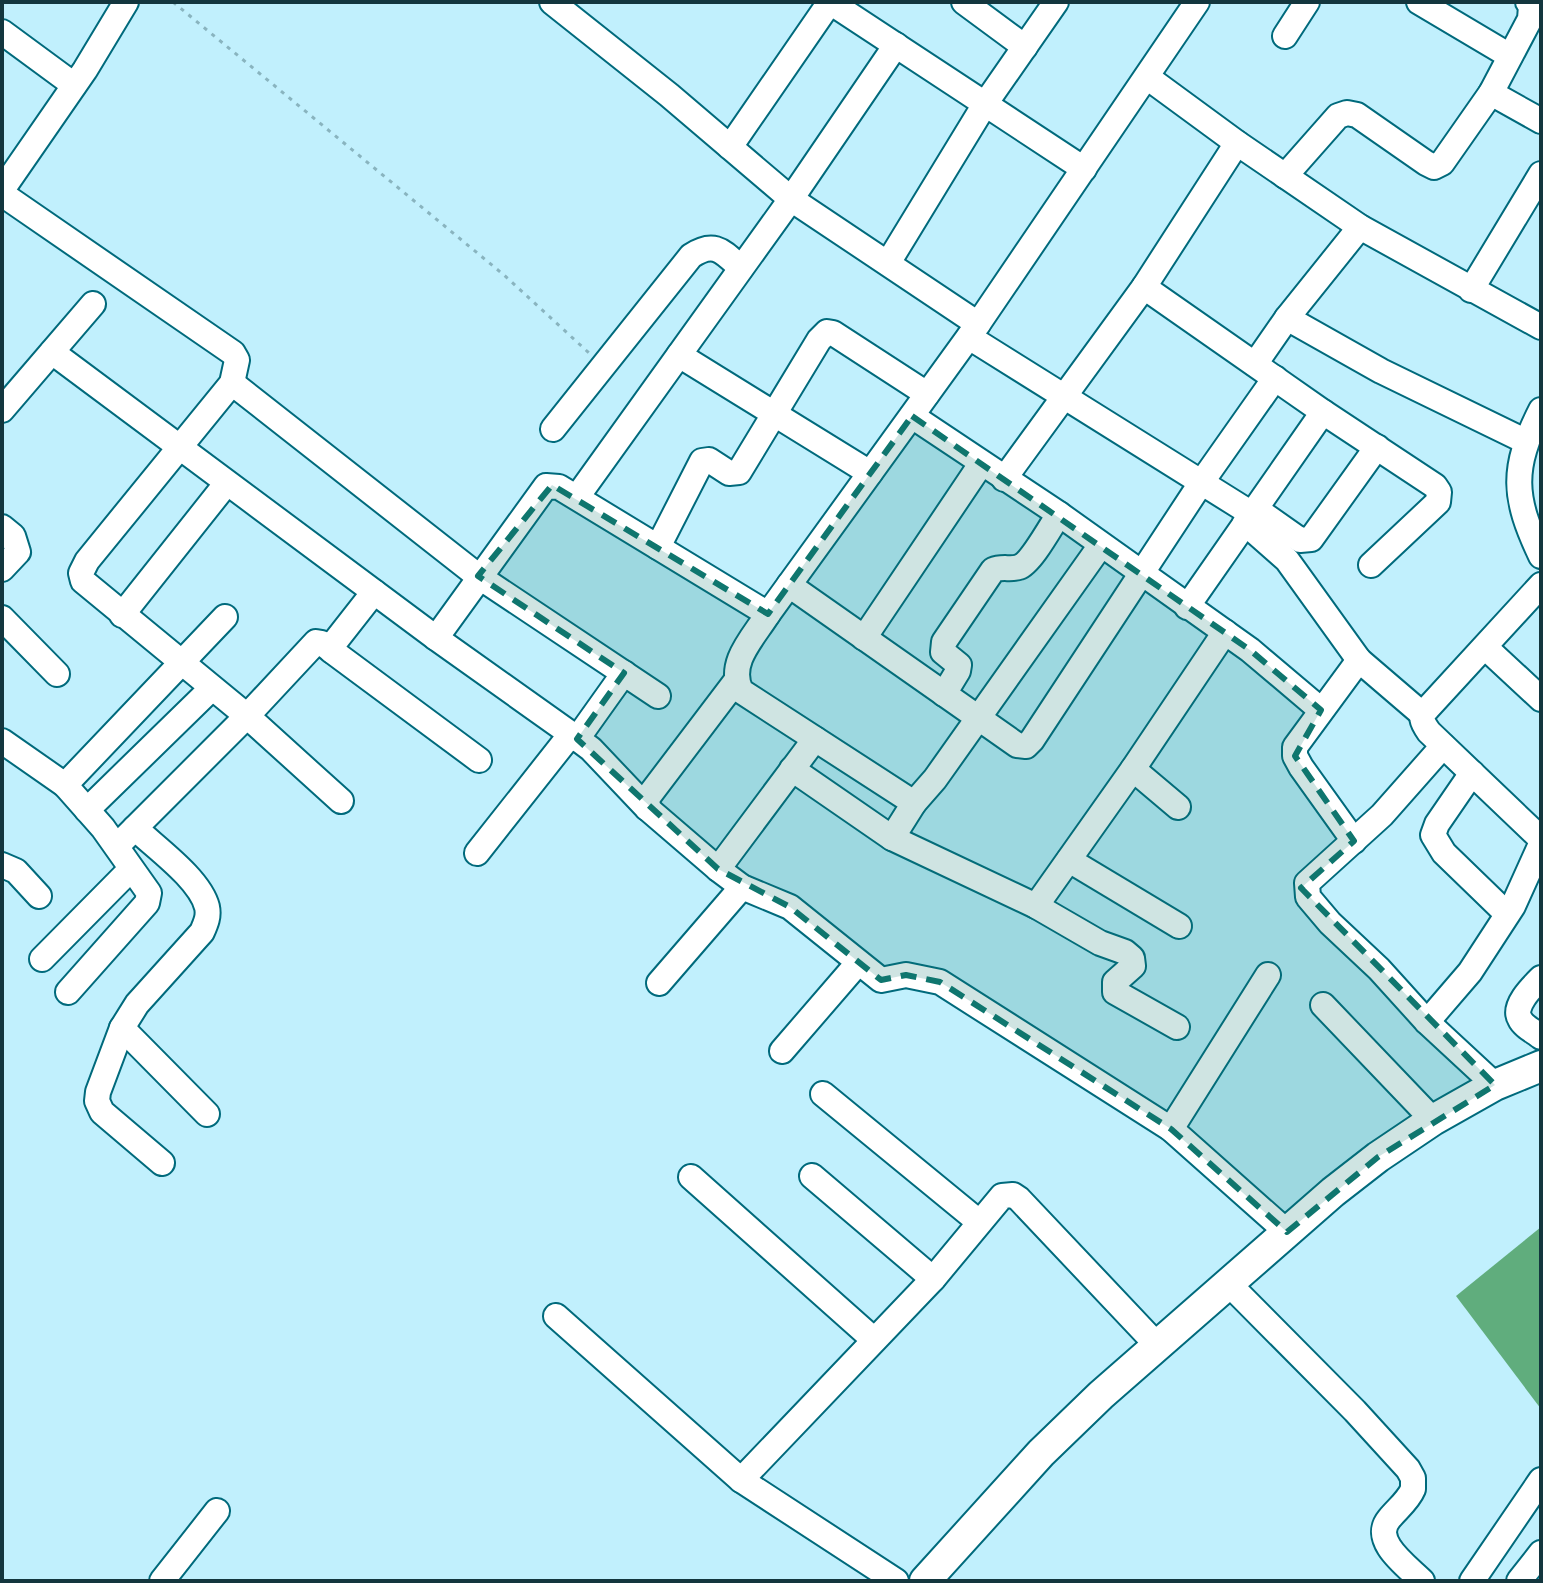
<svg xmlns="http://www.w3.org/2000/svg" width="1543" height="1583" viewBox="0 0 1543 1583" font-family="'Times New Roman',serif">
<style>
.water{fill:#60ad7d}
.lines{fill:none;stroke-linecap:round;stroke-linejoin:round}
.minor-casing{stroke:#006a7c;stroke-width:28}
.major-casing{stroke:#006a7c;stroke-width:34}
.path{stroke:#89b4bf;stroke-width:3;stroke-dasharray:4 6;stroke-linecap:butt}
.minor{stroke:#fff;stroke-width:24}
.major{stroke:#fff;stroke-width:30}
.marked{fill:#0f766e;fill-opacity:0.2;stroke:#0f766e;stroke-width:6;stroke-dasharray:16 10;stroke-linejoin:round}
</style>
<rect width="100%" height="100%" fill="#c1f0fd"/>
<!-- water -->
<polygon class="water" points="1541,1227 1541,1409 1456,1296"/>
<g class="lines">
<!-- minor casing -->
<g class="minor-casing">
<g id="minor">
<polyline points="552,2 669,95 791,199 978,324"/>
<polyline points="830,2 1084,169"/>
<polyline points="964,2 1025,47"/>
<polyline points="1419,2 1510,56"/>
<polyline points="2,32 74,85"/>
<polyline points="1285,36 1307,2"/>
<polyline points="1147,77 1237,143 1360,227 1541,327"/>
<polyline points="1491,93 1541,121"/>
<polyline points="730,147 830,2"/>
<polyline points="1285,176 1338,116 1347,113 1357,115 1426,163 1434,167 1442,163 1491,93 1530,19 1531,6 1528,2"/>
<polyline points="2,190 85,70 126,2"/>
<polyline points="2,194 233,353 237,360 232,383 87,561 81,573 83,581 247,716 341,801"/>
<polyline points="888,263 985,104 1056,2"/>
<polyline points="1144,287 1323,412 1187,607"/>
<polyline points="1471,290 1541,174"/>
<polyline points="1287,318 1381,371 1525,441"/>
<polyline points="969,337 1252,514"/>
<polyline points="52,352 436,638 571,734 591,749 647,808 718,869 742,887 790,907 881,980 906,975 940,982 1171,1129 1287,1232"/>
<polyline points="679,355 870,473"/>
<polyline points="1255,364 1287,318 1360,227"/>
<polyline points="232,383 478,576 658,696"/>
<polyline points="2,410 93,304"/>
<path d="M1541,410C1511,469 1513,497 1541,556"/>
<polyline points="1323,412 1435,486 1439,492 1438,502 1371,565"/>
<polyline points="912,416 1059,514 1250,650 1321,710"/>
<path d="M553,429L691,256C715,240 723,252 741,268"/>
<polyline points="1004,479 1144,287 1237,143"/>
<polyline points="577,497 791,199 896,45"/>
<polyline points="1256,509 1300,540 1311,539 1377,447"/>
<polyline points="1245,523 1287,560 1359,660 1422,714"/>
<polyline points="2,527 13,536 18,552 2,569"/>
<polyline points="658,547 702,461 709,460 729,473 739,472 819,340 827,332 833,333 927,394"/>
<polyline points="789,585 1017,745 1026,746 1032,740 1201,483 1275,378"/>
<path d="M1541,585L1428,708C1419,717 1422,722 1429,732L1541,839"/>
<polyline points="374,592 334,643 332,651 479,760"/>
<polyline points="122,615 226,484"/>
<polyline points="2,618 57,674"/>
<polyline points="436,638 546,486 559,487 768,614"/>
<polyline points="864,638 981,464"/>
<polyline points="1485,647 1541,699"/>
<path d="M944,694L958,671L959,665L943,652L944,642L993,570C1002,566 1011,570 1019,567C1031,563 1051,526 1059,514"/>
<polyline points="577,739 624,673"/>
<polyline points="2,741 65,785 103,828 149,893 147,903 68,992"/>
<polyline points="1443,746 1382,815 1307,883 1308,897 1330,923 1379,969 1427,1022 1495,1085"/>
<polyline points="792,769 892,838 1036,906 1100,943 1125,952 1132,958 1133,966 1115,982 1115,992 1177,1027"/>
<polyline points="1472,773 1437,824 1433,835 1444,853 1507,914"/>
<polyline points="65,785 225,617"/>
<polyline points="914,803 935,779 1101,545"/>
<polyline points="1178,807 1133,769 1225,632"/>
<polyline points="647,808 648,797 736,681"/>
<polyline points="87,810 212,688"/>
<path d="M135,828C156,848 200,879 207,907C209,916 206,923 202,932L137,1004L122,1028L98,1092L97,1101L102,1112L162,1163"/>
<path d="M892,838L914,803L741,691C727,663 753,638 768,614L978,324L1197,2"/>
<polyline points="123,840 247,716 316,642 322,643 332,651"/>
<polyline points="1354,841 1301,767 1295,756 1295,747 1359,660"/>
<polyline points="477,853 571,734"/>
<polyline points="1069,860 1179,926"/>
<polyline points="2,865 16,871 39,896"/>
<polyline points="718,869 815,739"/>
<polyline points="1036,906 1133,769"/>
<polyline points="42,959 131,869"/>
<path d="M1541,978C1533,986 1512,1006 1520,1019C1523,1026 1535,1032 1541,1037"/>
<polyline points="659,983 742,887"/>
<polyline points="1323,1005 1433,1120"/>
<polyline points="1427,1022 1470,972 1513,906 1541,844"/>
<polyline points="122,1028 207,1114"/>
<polyline points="782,1051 858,963"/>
<polyline points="823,1094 979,1222"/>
<polyline points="1171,1129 1268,975"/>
<polyline points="812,1176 933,1279"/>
<polyline points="691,1177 873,1339"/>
<path d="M1229,1284L1355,1411L1408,1469L1413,1478V1489C1408,1501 1397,1509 1389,1519C1371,1541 1407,1566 1422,1581"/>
<polyline points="556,1316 741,1480 896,1581"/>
<polyline points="741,1480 933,1279 1002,1196 1013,1195 1019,1199 1157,1345"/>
<polyline points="162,1581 217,1511"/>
<polyline points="1472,1581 1541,1480"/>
<polyline points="1519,1581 1541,1553"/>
</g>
</g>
<!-- major casing -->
<g class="major-casing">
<polyline id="major" points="925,1581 1041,1453 1101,1395 1333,1192 1378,1157 1433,1120 1495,1085 1541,1066"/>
</g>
<!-- path -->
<polyline class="path" points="173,2 504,275 589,353"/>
<!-- minor -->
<use href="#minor" class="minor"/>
<!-- major -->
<use href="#major" class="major"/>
</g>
<!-- marked area -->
<path class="marked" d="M912,416L1250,650L1321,710L1295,756L1354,841L1301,888L1495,1085L1378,1157L1287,1232L1171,1129L940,982L906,975L881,980L790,907L718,869L577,739L624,673L478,576L552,485L768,614Z"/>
<!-- border -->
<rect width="1543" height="1583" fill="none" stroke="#13363e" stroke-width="8"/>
</svg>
